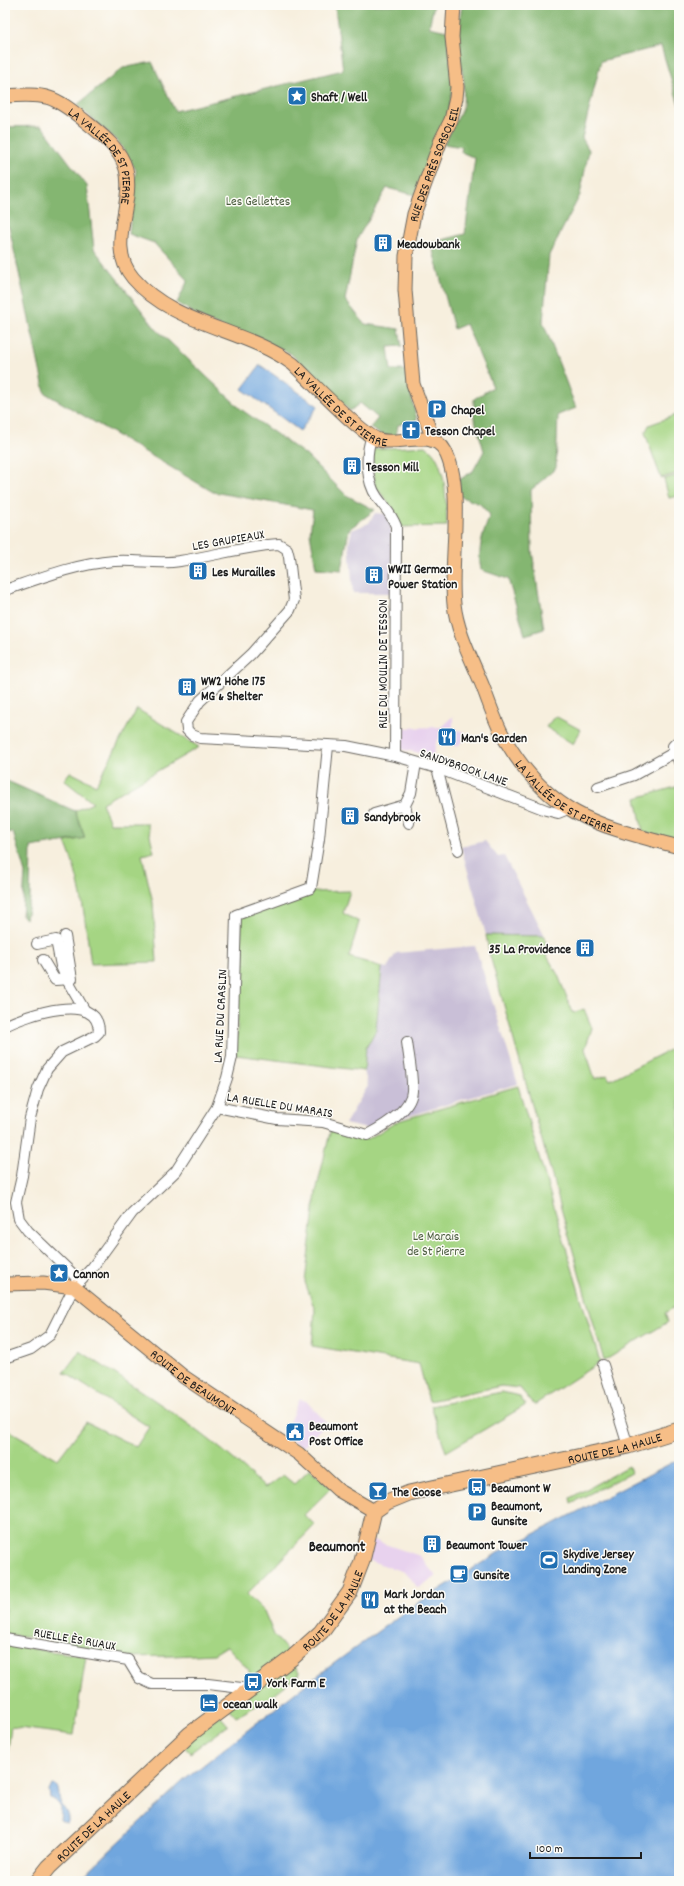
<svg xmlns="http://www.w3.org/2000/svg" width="684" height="1886" viewBox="0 0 684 1886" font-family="Dekko,sans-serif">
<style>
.built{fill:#e8d2ee}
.industrial{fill:#c9bfd7}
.green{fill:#a5d583;stroke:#607850}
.forest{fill:#84b671;stroke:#506946}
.water{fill:#70a6de;stroke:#46617d}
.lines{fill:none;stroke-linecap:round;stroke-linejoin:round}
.minor-casing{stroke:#696660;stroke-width:12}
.major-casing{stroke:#696660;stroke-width:15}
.highway-casing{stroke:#696660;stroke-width:17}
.minor{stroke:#fff;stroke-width:10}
.major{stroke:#f6be87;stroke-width:13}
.highway{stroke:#f6be87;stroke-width:15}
.labels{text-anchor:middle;stroke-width:3;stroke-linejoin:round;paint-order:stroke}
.poi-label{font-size:13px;font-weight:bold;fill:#1c1c1c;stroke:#fdfcf7;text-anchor:start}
.street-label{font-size:13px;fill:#1c1c1c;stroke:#fdfcf7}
.park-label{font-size:13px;fill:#4c5d40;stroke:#fdfcf7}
.quarter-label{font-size:15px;font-weight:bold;fill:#1c1c1c;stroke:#fdfcf7}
</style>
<rect width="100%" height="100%" fill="#fdfcf7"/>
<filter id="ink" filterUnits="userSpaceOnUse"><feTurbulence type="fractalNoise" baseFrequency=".025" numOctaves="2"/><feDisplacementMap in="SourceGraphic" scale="8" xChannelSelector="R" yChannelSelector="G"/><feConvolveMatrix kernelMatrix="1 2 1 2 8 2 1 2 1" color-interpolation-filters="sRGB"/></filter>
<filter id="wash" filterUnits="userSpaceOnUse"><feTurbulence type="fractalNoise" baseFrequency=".012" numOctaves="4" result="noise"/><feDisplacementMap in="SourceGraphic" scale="16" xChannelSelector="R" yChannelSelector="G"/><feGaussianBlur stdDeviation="0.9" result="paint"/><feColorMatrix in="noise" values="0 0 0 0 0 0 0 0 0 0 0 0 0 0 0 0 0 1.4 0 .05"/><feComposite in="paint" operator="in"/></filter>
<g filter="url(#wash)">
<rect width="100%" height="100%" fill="#f7efde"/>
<!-- built -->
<g class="built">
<polygon points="453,716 453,729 465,732 466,737 457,747 450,741 437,739 432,760 428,760 420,758 420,753 399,749 400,728 441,727"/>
<polygon points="301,1399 306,1401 327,1423 302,1447 286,1437 285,1432 298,1401"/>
<polygon points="370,1539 420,1556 435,1575 435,1577 418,1588 404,1572 365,1559"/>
</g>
<!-- industrial -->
<g class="industrial">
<polygon points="375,513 387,514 391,525 393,593 353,593 349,543 352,530 369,523"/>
<polygon points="485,841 498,857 504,856 545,936 486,935 461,847"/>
<polygon points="475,946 518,1084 464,1099 367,1129 345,1124 368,1086 364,1071 366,1048 376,1030 382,967 387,968 396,953"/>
</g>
<!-- green -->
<g class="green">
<polygon points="679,414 679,473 661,478 645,433 649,425"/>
<path d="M425,446C447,456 446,505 447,526L399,527L395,511L375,486L372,449Z"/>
<polygon points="679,475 679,496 669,498 664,479"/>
<path d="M137,709L199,747L102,803L110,823H147L154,852L142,855L153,903L157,962L91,964C85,923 82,881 65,842L85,838L75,811L93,803L64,780L70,772L96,785Z"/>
<polygon points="555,716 581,730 573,744 546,727"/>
<polygon points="679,786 679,837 667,837 643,832 636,798"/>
<polygon points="350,891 343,913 359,922 349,957 382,967 376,1030 366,1048 364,1071 236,1055 242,917 310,892"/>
<polygon points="486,935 545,936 547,956 558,975 573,1013 584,1009 592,1028 585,1049 595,1079 607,1075 610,1080 679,1045 679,1304 665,1313 668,1322 604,1361 489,952"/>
<polygon points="518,1086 600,1362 534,1405 520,1388 501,1386 429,1401 419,1364 312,1346 315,1310 305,1282 316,1192 331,1128 368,1139 398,1121"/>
<path d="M80,1351C144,1393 210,1434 265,1488L283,1475L294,1484L310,1469L331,1488L304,1515L315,1525L247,1594L264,1611L274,1635L290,1654L250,1684L249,1670L227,1646L214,1654L172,1656L127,1657L39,1638L5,1634V1431L7,1429L58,1459L86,1422L136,1447L149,1427L64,1372Z"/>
<polygon points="502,1392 519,1396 526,1405 446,1452 431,1406"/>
<polygon points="629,1466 631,1473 571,1503 570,1498"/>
<polygon points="5,1645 86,1656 74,1735 11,1727 5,1771"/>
<polygon points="292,1663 300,1674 265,1701 236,1717 228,1708"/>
<polygon points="219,1715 228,1725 190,1753 183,1745"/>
</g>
<!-- forest -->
<g class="forest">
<polygon points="337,5 434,5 429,27 447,31 453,88 448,114 415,195 387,188 357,239 345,300 365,324 399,329 402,346 388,347 391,370 405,370 417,420 398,425 396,436 382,435 370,428 378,418 360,403 350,411 290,353 207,321 177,303 188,280 154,243 129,234 136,170 118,141 77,105 123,68 152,62 175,111 343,70 335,7"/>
<path d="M462,5H679V105L661,46L601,61L582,138L589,150L580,195L549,255L543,322L576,408L558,415L556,468L531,490L532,551L544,629L525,635L508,579L481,570C477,549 483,534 490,515L480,504L459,496V480L473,471L484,451L474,417V399L493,387L466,324L454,329L431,243L465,234L475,158L461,152L462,147L444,144L463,108L464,82L457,38Z"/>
<polygon points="42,126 87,186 94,249 156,329 242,410 306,455 346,495 375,510 349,529 342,570 316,568 310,533 313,510 213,492 45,393 9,227 5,226 5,127"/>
<polygon points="5,780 75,811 85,838 31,847 30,899 26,919 22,916 25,873 13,832 5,833"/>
</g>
<!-- water -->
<g class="water">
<polygon points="260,365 318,406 300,431 242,389"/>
<polygon points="679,1459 679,1881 78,1881 183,1781 310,1681 407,1610 496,1554"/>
<path d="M52,1785H56C60,1791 58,1795 60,1801C63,1809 69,1812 68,1822L66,1823L60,1820L61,1808L58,1803L50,1798L49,1791Z"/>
</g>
</g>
<g filter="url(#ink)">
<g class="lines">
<!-- minor casing -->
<g class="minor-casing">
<g id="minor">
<path d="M372,436C365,454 366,481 377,497C384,507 391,513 396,526L395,756"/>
<path d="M5,590C40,578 76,564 114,561C136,559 158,565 180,561C213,556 246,546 279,544L287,549L289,557L294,600L290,610L251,654L200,701L186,722L187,730L192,735L200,738L346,746L395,756L437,768L546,810L558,813L568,809"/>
<polyline points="679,740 673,746 679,762"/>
<polyline points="437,768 458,850"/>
<polyline points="598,787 634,775 675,752"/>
<polyline points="374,814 405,805"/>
<polyline points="409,823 405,805 411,793 416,763"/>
<polyline points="37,944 56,940 61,966 67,980 85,1011"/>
<polyline points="43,960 55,980 72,979 65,936"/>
<path d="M5,1026C26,1015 99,990 99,1032L95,1036L62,1052L47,1069L38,1089L30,1118L22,1176L16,1202L19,1219L28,1231L77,1278L74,1287"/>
<path d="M217,1107L277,1119L323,1122L367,1135C382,1127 411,1111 412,1091C413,1076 409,1058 407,1042"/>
<polyline points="5,1358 31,1349 50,1335 74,1287 92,1268 132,1213 176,1171 217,1107 227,1078 232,1057 236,915 311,888 319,839 328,746"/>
<polyline points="603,1365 628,1446"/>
<polyline points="5,1639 128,1660 139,1678 152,1684 208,1684 250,1689"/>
</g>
</g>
<!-- major casing -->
<g class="major-casing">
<g id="major">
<path id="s1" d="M5,96C46,93 53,95 85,121C101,134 120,148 126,169C135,205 105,245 133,278C174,326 244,328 293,364C310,380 360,434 379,440C399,446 433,428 445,451C465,488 449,562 454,604C457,632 472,660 483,687C490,705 496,725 506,741C551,817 600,826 679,847"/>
<path id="s2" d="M431,440L430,431L413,384L405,290L406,256L414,214L441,140L451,120L456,98L457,87L452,37L454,5"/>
<path id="s3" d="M5,1284L43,1283L74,1287L184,1377L299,1454L338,1490L374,1511"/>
</g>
</g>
<!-- highway casing -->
<g class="highway-casing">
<g id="highway">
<path id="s4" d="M38,1881L49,1867L190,1734L292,1658L321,1632L350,1592L362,1561L374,1511L387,1502L409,1493L628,1446L679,1430"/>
</g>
</g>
<!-- minor -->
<use href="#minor" class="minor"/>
<!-- major -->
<use href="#major" class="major"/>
<!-- highway -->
<use href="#highway" class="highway"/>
</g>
</g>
<!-- icons -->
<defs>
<g id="sight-square" transform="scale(1)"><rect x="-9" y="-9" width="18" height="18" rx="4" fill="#1f6fb2" stroke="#fdfcf7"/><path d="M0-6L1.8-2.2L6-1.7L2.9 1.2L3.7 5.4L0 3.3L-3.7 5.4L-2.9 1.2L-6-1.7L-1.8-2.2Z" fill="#fff"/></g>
<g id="building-square" transform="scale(1)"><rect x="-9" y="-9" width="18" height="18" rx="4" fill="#1f6fb2" stroke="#fdfcf7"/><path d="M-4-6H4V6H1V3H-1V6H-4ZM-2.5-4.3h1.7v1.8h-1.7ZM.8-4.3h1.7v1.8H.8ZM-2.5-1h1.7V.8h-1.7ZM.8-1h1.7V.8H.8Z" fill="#fff"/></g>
<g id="parking-square" transform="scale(1)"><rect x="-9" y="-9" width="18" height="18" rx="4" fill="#1f6fb2" stroke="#fdfcf7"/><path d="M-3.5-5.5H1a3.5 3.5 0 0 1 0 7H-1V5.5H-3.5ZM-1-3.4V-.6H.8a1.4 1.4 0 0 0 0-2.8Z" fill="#fff"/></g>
<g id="church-square" transform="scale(1)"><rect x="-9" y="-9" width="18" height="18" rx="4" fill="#1f6fb2" stroke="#fdfcf7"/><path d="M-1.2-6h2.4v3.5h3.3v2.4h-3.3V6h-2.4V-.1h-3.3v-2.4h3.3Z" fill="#fff"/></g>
<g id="restaurant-square" transform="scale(1)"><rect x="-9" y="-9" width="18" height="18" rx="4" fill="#1f6fb2" stroke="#fdfcf7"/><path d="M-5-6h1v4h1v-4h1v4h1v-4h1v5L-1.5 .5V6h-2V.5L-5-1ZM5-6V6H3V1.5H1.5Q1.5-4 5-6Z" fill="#fff"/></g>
<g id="civic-square" transform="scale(1)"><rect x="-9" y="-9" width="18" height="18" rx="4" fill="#1f6fb2" stroke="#fdfcf7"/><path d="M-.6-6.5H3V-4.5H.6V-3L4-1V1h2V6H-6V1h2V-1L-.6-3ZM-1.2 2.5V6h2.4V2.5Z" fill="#fff"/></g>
<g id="bus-square" transform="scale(1)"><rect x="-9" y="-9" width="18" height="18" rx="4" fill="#1f6fb2" stroke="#fdfcf7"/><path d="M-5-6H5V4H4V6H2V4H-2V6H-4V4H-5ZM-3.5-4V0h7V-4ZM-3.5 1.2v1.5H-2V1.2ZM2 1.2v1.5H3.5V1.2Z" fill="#fff"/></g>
<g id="bar-square" transform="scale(1)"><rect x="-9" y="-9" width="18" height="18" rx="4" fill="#1f6fb2" stroke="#fdfcf7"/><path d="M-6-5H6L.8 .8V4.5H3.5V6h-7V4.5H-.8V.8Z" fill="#fff"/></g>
<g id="stadium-square" transform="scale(1)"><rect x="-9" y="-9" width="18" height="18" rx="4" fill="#1f6fb2" stroke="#fdfcf7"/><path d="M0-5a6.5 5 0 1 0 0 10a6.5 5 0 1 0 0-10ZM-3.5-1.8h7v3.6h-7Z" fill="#fff"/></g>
<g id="cafe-square" transform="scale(1)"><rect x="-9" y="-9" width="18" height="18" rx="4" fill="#1f6fb2" stroke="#fdfcf7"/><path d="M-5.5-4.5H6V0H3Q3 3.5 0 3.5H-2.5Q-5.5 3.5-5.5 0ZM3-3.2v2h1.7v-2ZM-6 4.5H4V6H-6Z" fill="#fff"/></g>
<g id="hotel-square" transform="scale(1)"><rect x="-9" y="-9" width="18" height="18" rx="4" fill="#1f6fb2" stroke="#fdfcf7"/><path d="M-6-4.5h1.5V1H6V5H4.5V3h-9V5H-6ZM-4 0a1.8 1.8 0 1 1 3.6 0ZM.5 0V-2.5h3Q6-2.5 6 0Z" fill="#fff"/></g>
</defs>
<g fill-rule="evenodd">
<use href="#sight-square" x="297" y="96"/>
<use href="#building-square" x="383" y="243"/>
<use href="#parking-square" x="437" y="409"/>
<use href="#church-square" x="411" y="430"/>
<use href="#building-square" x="352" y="466"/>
<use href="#building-square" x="198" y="571"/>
<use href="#building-square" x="374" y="575"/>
<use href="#building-square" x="187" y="687"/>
<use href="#restaurant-square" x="447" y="737"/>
<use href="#building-square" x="350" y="816"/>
<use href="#building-square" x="585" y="948"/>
<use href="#sight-square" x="59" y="1273"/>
<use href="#civic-square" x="295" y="1432"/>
<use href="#bus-square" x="477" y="1487"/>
<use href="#bar-square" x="378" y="1491"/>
<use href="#parking-square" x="477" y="1512"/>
<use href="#building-square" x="432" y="1544"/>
<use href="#stadium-square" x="549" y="1560"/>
<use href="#cafe-square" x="459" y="1574"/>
<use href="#restaurant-square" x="370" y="1600"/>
<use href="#bus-square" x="253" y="1682"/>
<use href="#hotel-square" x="209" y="1703"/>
</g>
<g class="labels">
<!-- poi labels -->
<g class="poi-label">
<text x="311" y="101">Shaft / Well</text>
<text x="397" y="248">Meadowbank</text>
<text x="451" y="414">Chapel</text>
<text x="425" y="435">Tesson Chapel</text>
<text x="366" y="471">Tesson Mill</text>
<text x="388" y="573">WWII German<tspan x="388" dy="15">Power Station</tspan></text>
<text x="212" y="576">Les Murailles</text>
<text x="201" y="685">WW2 Hohe 175<tspan x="201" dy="15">MG &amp; Shelter</tspan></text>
<text x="461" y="742">Man's Garden</text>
<text x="364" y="821">Sandybrook</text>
<text x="571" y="953" text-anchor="end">35 La Providence</text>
<text x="73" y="1278">Cannon</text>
<text x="309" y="1430">Beaumont<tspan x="309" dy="15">Post Office</tspan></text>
<text x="491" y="1492">Beaumont W</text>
<text x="392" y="1496">The Goose</text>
<text x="491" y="1510">Beaumont,<tspan x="491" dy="15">Gunsite</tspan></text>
<text x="446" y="1549">Beaumont Tower</text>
<text x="563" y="1558">Skydive Jersey<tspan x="563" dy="15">Landing Zone</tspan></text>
<text x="473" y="1579">Gunsite</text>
<text x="384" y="1598">Mark Jordan<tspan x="384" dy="15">at the Beach</tspan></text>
<text x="267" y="1687">York Farm E</text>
<text x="223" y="1708">ocean walk</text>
</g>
<!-- street labels -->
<g class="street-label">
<text dy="5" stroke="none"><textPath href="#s1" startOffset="128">LA VALLÉE DE ST PIERRE</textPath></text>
<text dy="5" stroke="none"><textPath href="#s2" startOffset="284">RUE DES PRÉS SORSOLEIL</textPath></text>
<text dy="5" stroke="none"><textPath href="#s1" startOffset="512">LA VALLÉE DE ST PIERRE</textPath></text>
<text transform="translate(228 539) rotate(-10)" y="5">LES GRUPIEAUX</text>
<text transform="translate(382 664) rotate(-90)" y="5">RUE DU MOULIN DE TESSON</text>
<text transform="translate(464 766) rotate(19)" y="5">SANDYBROOK LANE</text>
<text dy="5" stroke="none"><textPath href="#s1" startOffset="1017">LA VALLÉE DE ST PIERRE</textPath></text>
<text transform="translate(219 1016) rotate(-87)" y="5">LA RUE DU CRASLIN</text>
<text transform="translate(280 1104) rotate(9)" y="5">LA RUELLE DU MARAIS</text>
<text dy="5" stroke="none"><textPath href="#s3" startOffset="222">ROUTE DE BEAUMONT</textPath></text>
<text dy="5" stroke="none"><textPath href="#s4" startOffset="762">ROUTE DE LA HAULE</textPath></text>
<text dy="5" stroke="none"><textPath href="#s4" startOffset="402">ROUTE DE LA HAULE</textPath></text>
<text transform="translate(75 1638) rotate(10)" y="5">RUELLE ÈS RUAUX</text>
<text dy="5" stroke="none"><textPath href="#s4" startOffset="78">ROUTE DE LA HAULE</textPath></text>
</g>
<!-- park labels -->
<g class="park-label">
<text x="258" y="205">Les Gellettes</text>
<text x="436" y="1240">Le Marais<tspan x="436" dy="15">de St Pierre</tspan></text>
</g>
<!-- quarter labels -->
<g class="quarter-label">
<text x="337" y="1551">Beaumont</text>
</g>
</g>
<!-- margin -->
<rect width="684" height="1886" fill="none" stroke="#fdfcf7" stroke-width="20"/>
<!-- scale -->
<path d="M530 1852v6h111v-6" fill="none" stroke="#1c1c1c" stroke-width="2"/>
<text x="536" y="1852" font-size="12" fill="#1c1c1c" stroke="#fdfcf7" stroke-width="3" paint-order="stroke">100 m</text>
</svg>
